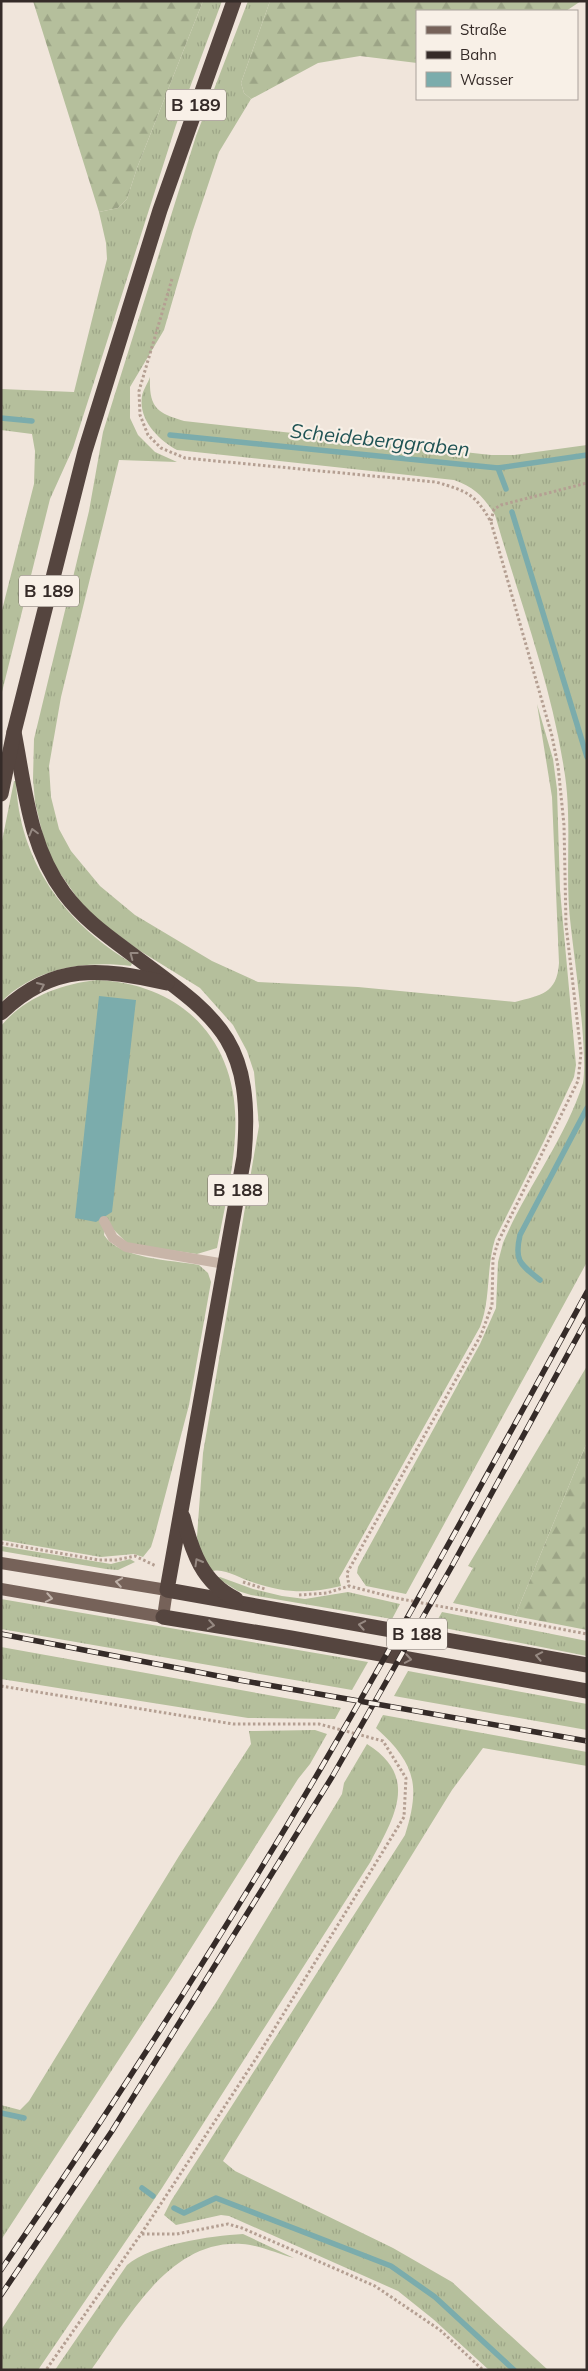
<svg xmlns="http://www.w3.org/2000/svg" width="588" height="2371" viewBox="0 0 588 2371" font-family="Mulish,sans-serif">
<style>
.grass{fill:url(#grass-tufts)}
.forest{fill:url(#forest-firs)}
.water{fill:#7bacac}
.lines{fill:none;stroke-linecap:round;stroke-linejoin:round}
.stream{stroke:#7bacac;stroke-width:5.5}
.path{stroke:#b49f92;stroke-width:3;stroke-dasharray:2.5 2.5;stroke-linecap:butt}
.lane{stroke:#c8b5a8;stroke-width:10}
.primary{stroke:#766259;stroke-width:12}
.highway{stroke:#55453f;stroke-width:15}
.rail-casing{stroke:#352b28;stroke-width:5.5}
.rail{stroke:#f8f0e7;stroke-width:4;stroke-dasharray:11;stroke-linecap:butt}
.oneway{stroke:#968982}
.oneway2{stroke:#beb0a7}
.labels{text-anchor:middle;stroke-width:4.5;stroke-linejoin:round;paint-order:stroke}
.shield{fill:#f8f0e7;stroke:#706661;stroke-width:1}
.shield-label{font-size:18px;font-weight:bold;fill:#352b28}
.water-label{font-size:20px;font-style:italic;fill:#1f5354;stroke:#f8f0e7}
</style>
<defs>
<pattern id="grass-tufts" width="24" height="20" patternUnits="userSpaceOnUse" patternTransform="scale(1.25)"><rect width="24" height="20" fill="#b5bf9c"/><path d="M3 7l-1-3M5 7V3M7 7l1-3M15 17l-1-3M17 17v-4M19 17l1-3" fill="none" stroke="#9ca486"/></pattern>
<pattern id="forest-firs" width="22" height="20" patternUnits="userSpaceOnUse" patternTransform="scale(1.25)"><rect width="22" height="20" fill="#b5bf9c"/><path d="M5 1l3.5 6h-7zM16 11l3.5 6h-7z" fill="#9ca486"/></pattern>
</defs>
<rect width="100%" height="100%" fill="#f0e5db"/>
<!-- grass -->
<g class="grass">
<polygon points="203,1 222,1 176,125 73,448 50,499 1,696 1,614 34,484 35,451 32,434 1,430 1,389 74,392 107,259 106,243 99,212 118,208 127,199 137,168"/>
<path d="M248,1H270L241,83L244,93L251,99L219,152L193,230L164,330L130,387V418L138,435L155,452L177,462L119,460L61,697L49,766L51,797L59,829L71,851L100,886L135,915L212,961L258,982L358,987L515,1002C541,995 557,994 559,963L552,797L537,704L553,759L557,789L560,890L576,1065L574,1077L544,1141L495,1239C486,1268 491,1299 480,1327L342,1573L339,1578L341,1586C308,1594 285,1593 252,1582C241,1579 221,1566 211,1572L200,1553L197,1537L203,1453L259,1126L254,1072L247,1051L233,1025L200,988L137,949L93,916L78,899L55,866L45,844L35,802L33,779L34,739L89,511L103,432L196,136Z"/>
<path d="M150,377C149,407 156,413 184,421L491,455H514L587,445V1262L406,1594L366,1586L357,1573L358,1567L480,1344L496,1308L498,1262L503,1243C526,1188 565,1140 583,1083C588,1053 575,963 571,928C564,875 573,821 564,769C551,683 519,599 495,515C484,497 474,487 454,480L177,450C159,440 138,420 142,396C143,390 148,383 150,377Z"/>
<path d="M14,781H16C19,862 65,923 132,963L131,966C85,960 35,968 1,1002V846Z"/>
<path d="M97,980C187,984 241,1046 235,1136C233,1173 224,1211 217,1248L197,1254L128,1244L110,1226L105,1228L104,1235C119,1259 172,1260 199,1265L208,1273L211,1282L189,1405L155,1534L151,1547L143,1557L134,1554L101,1557L1,1540V1026C25,997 61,984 97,980Z"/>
<polygon points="587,1366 587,1442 515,1616 453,1603 473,1568 468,1566"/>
<polygon points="1,1546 111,1564 130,1559 135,1562 118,1570 106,1569 1,1551"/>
<polygon points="220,1577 253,1589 282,1596 305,1599 348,1592 400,1604 392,1619 251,1595 238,1591 217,1578"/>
<polygon points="1,1599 368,1662 352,1690 1,1629"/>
<polygon points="442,1612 587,1641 587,1656 434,1626"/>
<polygon points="1,1647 341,1708 335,1719 248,1718 1,1679"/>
<polygon points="408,1671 587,1704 587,1730 394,1696"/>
<path d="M383,1715L587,1752V1766L483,1748L452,1790L223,2161L235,2171L393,2248L452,2282L548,2370H489L433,2319L398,2291L229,2216L221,2215L176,2225L164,2215L171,2201L405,1835C421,1785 415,1763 376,1728Z"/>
<polygon points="315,1730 327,1734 310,1764 298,1779 174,1975 1,2240 1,2105 20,2110 29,2101 179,1856 251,1744 249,1731"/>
<path d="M367,1744C420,1777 394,1818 371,1861L162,2188L38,2370H1V2330L217,2001L342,1794L344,1783Z"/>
<path d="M243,2234L294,2258C278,2254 259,2245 242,2244C169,2239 128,2319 91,2370H55L127,2265C152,2244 210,2236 243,2234Z"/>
</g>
<!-- forest -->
<g class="forest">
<polygon points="33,1 203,1 137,168 127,199 118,208 99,212"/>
<polygon points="270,1 581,1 566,11 417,11 417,63 360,56 318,63 251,99 244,93 241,83"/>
<polygon points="587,1442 587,1630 515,1616"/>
</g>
<!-- water -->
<polygon class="water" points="99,996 136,1000 112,1212 96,1222 75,1218"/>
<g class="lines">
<!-- stream -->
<g class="stream">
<polyline points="1,418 32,421"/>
<polyline points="170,435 498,468 587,455"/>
<polyline points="498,468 506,489"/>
<polyline points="512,512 587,757"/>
<path d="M540,1280C520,1264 514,1261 520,1235L587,1108"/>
<polyline points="1,2113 24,2118"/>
<polyline points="142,2188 153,2196"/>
<polyline points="174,2208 184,2213 216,2198 391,2266 435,2297 514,2370"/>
</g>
<!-- path -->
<g class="path">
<path d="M172,279L139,391L140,415L148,435L161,448L185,458L436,482C466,491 475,493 491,522L552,736L558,766L564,825L566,925L581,1053L578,1081L498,1242L493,1259L492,1305L481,1335L347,1573L349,1586"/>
<polyline points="491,521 494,509 501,505 587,483"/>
<polyline points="1,1543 99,1560 116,1560 135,1556 156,1566"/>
<polyline points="243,1582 265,1589"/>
<polyline points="299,1595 327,1593 349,1586 396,1598 587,1634"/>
<polyline points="1,1686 233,1724 319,1724 383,1741 406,1778 404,1817 257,2057 141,2234 46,2370"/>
<polyline points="142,2234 177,2234 228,2224 242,2228 375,2286 440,2330 483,2370"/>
</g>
<!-- lane -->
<polyline class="lane" points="104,1221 113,1238 126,1247 225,1264"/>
<!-- primary -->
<polyline class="primary" points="1,1563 167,1590 163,1617 1,1589"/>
<!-- highway -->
<g class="highway">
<path d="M14,732C25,788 29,846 64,893C82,917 102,932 125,949C214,1016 255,1034 244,1157L167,1590L587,1665"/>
<polyline points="1,794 14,732 85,451 160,210 234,1"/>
<path d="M1,1013C53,962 102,968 167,983"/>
<path d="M183,1517C192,1551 202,1583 236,1599"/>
<polyline points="163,1617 291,1638 587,1691"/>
</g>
<!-- rail casing -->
<g class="rail-casing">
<g id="rail">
<polyline points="1,1634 239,1680 587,1741"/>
<path d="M1,2270C113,2106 221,1939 321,1768C413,1611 500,1452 587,1292"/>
<polyline points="1,2295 112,2131 332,1777 452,1566 587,1319"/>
</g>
</g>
<!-- rail -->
<use href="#rail" class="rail"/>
</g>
<!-- one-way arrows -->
<defs><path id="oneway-chevron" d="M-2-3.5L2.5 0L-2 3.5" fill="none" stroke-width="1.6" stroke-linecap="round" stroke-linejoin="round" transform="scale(1.25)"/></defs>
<g class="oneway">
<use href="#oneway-chevron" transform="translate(33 832) rotate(-105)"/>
<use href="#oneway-chevron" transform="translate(133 955) rotate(-143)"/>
<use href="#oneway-chevron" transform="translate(41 986) rotate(-24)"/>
<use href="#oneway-chevron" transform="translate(198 1562) rotate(-120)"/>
<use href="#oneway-chevron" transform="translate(211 1625) rotate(9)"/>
<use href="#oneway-chevron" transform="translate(362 1625) rotate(-170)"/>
<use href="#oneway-chevron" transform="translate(539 1656) rotate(-169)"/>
<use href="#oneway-chevron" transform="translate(408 1659) rotate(10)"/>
</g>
<g class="oneway2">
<use href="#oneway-chevron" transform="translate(119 1582) rotate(-171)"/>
<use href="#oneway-chevron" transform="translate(49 1598) rotate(10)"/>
</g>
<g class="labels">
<!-- shield labels -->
<g class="shield">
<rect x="166" y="89.5" width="60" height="31" rx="4"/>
<rect x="19" y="575.5" width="60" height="31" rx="4"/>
<rect x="208" y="1174.5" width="60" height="31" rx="4"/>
<rect x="387" y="1618.5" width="60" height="31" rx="4"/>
</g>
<g class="shield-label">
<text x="196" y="111">B 189</text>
<text x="49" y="597">B 189</text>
<text x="238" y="1196">B 188</text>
<text x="417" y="1640">B 188</text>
</g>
<!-- water labels -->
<g class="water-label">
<text transform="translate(380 440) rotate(6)" y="7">Scheideberggraben</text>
</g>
</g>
<!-- border -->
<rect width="588" height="2371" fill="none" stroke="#352b28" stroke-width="5"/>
<!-- legend -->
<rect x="416" y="10" width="162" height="90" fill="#f8f0e7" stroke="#aaa19b"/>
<rect x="426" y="26" width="25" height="8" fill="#766259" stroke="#aaa19b"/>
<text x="460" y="35" font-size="15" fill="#352b28">Straße</text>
<rect x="426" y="51" width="25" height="8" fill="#352b28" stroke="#aaa19b"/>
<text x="460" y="60" font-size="15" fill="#352b28">Bahn</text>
<rect x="426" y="72" width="25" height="15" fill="#7bacac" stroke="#aaa19b"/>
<text x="460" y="85" font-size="15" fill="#352b28">Wasser</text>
</svg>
